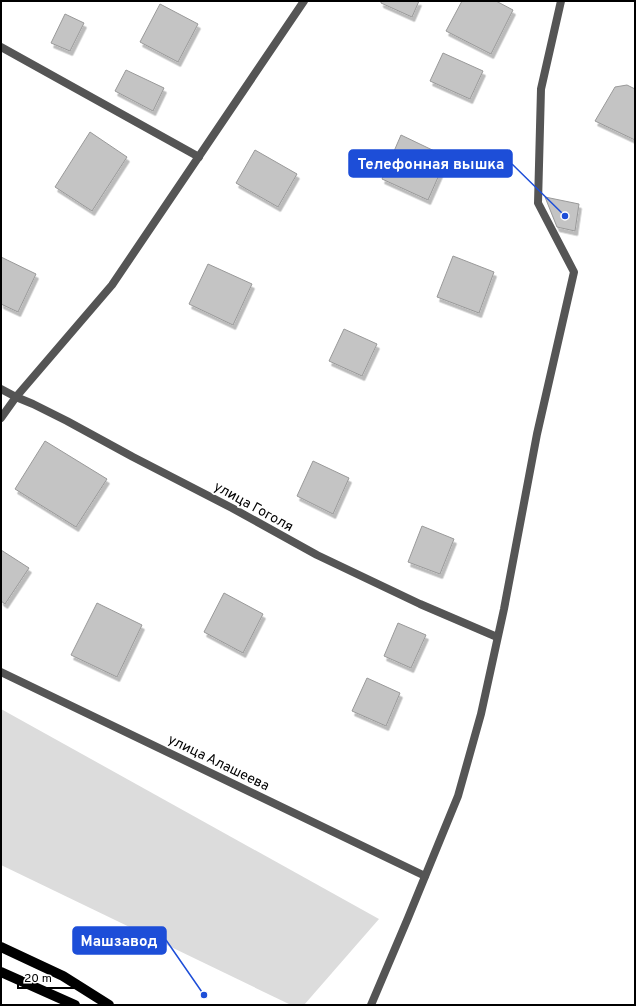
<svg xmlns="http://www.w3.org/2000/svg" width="636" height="1006" viewBox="0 0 636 1006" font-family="Overpass,sans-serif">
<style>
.green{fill:#dcdcdc}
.building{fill:#c4c4c4;stroke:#999;filter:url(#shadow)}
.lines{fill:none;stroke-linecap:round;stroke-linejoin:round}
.service{stroke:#555;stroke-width:8}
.minor{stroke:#555;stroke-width:8}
.primary{stroke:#000;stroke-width:10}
.labels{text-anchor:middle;stroke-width:4;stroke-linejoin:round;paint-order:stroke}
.street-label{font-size:14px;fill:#000;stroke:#fff}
.leader{fill:none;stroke:#1d4ed8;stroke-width:1.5}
.callout-dot{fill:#1d4ed8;stroke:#fff;stroke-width:1.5}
.callout{fill:#1d4ed8;stroke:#1d4ed8;stroke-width:1.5}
.callout-label{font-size:15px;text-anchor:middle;font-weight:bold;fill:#fff}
</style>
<defs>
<filter id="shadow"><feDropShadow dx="2.5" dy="4.5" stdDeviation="0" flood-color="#0004"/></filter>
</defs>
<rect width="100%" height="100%" fill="#fff"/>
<!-- green -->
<polygon class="green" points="1,709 379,919 304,1005 291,1005 1,865"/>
<!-- building -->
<g class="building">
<polygon points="381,1 419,1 412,17 381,3"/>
<polygon points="462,1 496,1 513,10 491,54 446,31"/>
<polygon points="160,4 198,24 178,62 140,42"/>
<polygon points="65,14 84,23 70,51 51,43"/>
<polygon points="443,53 483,71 470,99 430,81"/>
<polygon points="126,70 164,88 153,111 115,91"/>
<polygon points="627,85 635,89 635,140 595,121 615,87"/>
<polygon points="90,132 127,157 92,211 55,187"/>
<polygon points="401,135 447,157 428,200 382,179"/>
<polygon points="255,150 297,174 278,207 236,183"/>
<polygon points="545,197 579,204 575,231 557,227"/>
<polygon points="453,256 494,272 479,313 437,297"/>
<polygon points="1,257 36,274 18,312 1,304"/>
<polygon points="208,264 252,284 233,325 189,304"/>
<polygon points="344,329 377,344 362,376 329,361"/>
<polygon points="45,441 107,479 76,527 15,489"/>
<polygon points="313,461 349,478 333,514 297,496"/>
<polygon points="422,526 454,539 440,574 408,562"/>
<polygon points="1,550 29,568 5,604 1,601"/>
<polygon points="224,593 263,614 243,653 204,632"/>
<polygon points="97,603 142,625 117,677 71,655"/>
<polygon points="398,623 426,635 411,668 384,656"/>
<polygon points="367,678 400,693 386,726 352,711"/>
</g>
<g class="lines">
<!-- service -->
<polyline class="service" points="371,1005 408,918 458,796 481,714 504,609 537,434 574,272 538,203 541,89 561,1"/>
<!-- minor -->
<g class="minor">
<polyline points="1,47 199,157"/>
<polyline points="1,389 16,397 33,404 67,421 133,457 232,508 317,555 420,604 497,637"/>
<polyline points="1,418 16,397 112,285 304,1"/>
<polyline points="1,672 425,876"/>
</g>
<!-- primary -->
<g class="primary">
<polyline points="1,947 63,976 109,1005"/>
<polyline points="1,972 75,1005"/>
</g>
</g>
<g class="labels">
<!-- street labels -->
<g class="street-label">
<text transform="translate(254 506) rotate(29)" y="5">улица Гоголя</text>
<text transform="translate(219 762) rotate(26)" y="5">улица Алашеева</text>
</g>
</g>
<!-- callouts -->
<path class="leader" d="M565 216L512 164M204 995L166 940"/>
<g class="callout-dot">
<circle cx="565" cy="216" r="4"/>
<circle cx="204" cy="995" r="4"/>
</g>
<g class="callout">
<rect x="349" y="150" width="163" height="27" rx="4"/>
<rect x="73" y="927" width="93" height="27" rx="4"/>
</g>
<g class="callout-label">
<text x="431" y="169">Телефонная вышка</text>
<text x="119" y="946">Машзавод</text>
</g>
<!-- border -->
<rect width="636" height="1006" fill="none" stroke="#000000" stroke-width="4"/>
<!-- scale -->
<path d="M18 982v6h56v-6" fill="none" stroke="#000000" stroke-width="2"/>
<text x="24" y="982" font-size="12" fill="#000000" stroke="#ffffff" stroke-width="3" paint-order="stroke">20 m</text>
</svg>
